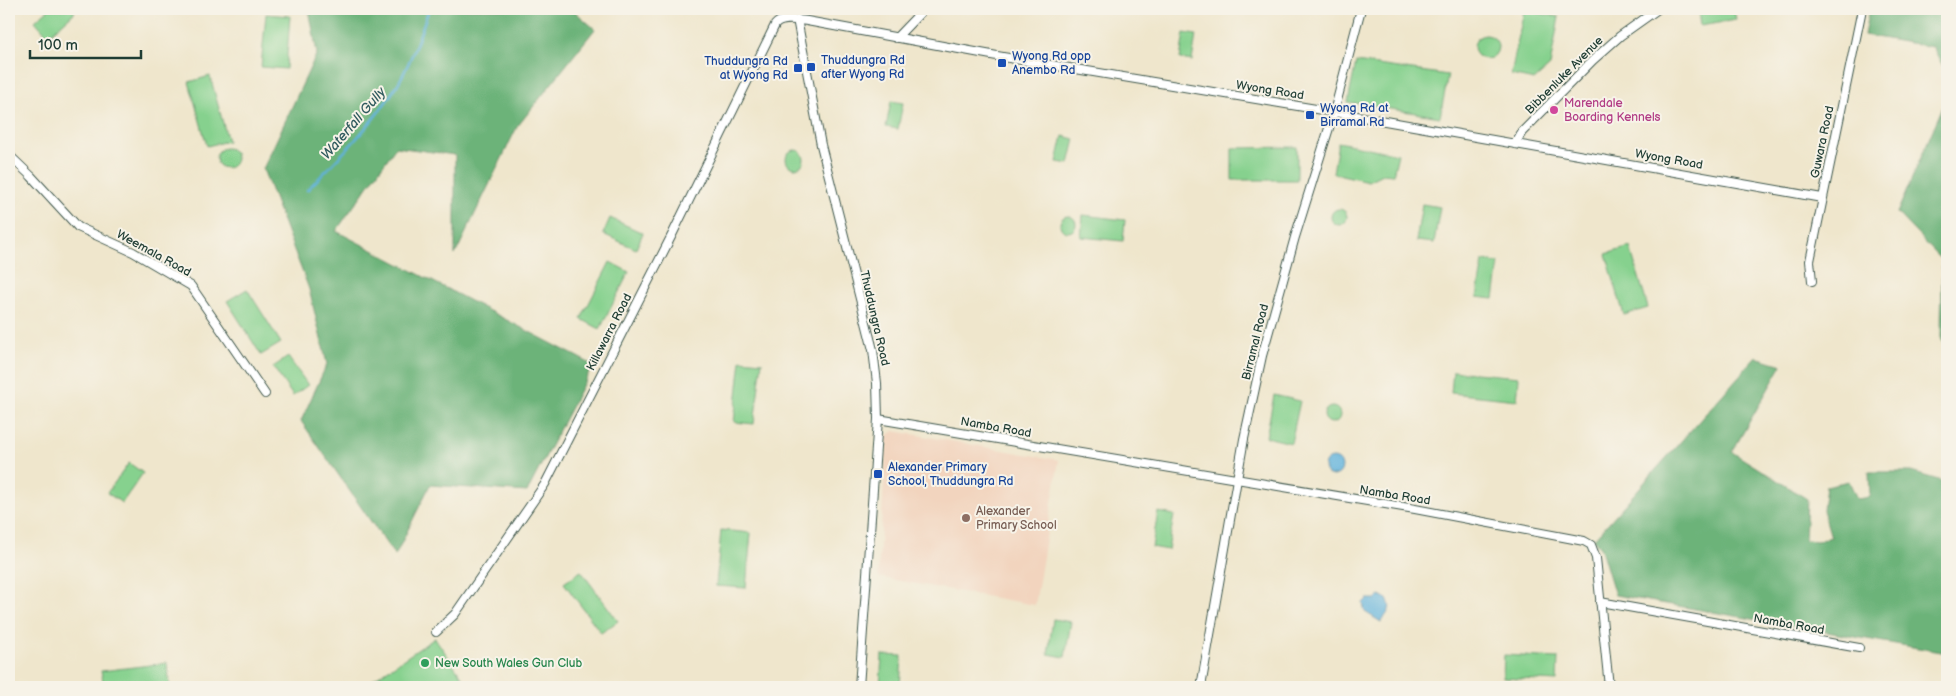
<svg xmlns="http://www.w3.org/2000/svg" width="1956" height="696" viewBox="0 0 1956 696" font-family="'Balsamiq Sans',sans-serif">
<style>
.built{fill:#f2d4be}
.green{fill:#86d18e;stroke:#528761}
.forest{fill:#6cb379;stroke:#467856}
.water{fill:#61b2dc;stroke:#407888}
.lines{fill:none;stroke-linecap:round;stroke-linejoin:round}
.stream{stroke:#61b2dc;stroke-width:2.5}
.street-casing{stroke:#3e564b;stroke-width:10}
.street{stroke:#fff;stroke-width:8}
.transit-dot{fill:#1a4fb4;stroke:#f7f3e8;stroke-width:2}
.hotel-dot{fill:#d1479c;stroke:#f7f3e8;stroke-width:2}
.education-dot{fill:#8d6e63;stroke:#f7f3e8;stroke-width:2}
.leisure-dot{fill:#2e9e5b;stroke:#f7f3e8;stroke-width:2}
.labels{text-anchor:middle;stroke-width:4;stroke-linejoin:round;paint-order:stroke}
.transit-label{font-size:12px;fill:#164399;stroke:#f7f3e8;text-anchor:start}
.street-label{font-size:12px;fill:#1f3d34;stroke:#f7f3e8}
.hotel-label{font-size:12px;fill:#b23c85;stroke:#f7f3e8;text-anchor:start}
.education-label{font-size:12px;fill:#785e54;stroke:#f7f3e8;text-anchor:start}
.leisure-label{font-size:12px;fill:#27864d;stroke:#f7f3e8;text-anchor:start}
.water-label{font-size:14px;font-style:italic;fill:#305a5e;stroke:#f7f3e8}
</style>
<rect width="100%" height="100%" fill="#f7f3e8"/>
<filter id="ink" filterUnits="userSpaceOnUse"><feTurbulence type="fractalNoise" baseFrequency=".02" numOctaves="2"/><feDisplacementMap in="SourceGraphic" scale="10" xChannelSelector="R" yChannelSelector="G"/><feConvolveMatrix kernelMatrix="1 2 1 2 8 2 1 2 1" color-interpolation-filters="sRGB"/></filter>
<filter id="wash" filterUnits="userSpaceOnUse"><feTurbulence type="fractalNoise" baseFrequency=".0096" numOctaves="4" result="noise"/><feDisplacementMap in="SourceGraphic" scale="20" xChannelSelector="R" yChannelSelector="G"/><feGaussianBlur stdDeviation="1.12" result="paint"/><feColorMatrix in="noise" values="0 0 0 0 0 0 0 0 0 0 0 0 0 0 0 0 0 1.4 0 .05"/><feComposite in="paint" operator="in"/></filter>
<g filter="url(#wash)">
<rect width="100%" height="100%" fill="#efe6cc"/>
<!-- built -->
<polygon class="built" points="894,431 1059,460 1035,605 878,577 887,436"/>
<!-- green -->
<g class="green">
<polygon points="49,9 71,9 75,12 48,36 35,21"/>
<polygon points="1710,9 1734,9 1736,20 1700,26 1698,11"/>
<polygon points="1524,10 1559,17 1550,66 1534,80 1511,75"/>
<polygon points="266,14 290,16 286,69 261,67"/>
<polygon points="1184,33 1196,35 1192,61 1180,59"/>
<circle cx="1486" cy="47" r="12"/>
<polygon points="1356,62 1448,75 1440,117 1348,102"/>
<polygon points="210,76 228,141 207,146 189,82"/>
<polygon points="891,101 903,103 898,129 886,127"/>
<polygon points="1063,136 1075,139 1069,164 1057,162"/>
<polygon points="1338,142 1398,154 1393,175 1382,174 1368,181 1333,173"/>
<polygon points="1297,147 1297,180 1232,180 1232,148"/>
<circle cx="226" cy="158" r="10"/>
<circle cx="795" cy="159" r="9"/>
<polygon points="1422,204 1440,207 1434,243 1416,241"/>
<circle cx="1339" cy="217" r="8"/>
<polygon points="1083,215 1125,220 1123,241 1081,237"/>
<circle cx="1068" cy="224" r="8"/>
<polygon points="610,218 643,233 636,249 603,234"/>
<polygon points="1630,247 1648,308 1624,315 1606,254"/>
<polygon points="1483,261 1499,263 1494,299 1477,297"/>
<polygon points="610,262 629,272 600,329 581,319"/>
<polygon points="247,289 281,343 261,355 227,301"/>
<polygon points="288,357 308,385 293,396 273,367"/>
<polygon points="741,360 762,362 754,424 734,422"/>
<polygon points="1453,371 1519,377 1517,400 1451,393"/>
<polygon points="1274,395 1300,401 1291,443 1266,437"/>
<circle cx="1332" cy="415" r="8"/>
<polygon points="129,463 143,473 122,503 107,493"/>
<polygon points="1158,512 1174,515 1168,550 1152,547"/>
<polygon points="721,530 751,533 746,588 716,586"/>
<polygon points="581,571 618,621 601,633 564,583"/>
<polygon points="1053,619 1071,622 1065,657 1048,654"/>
<polygon points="435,638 469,687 362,687"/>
<polygon points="882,655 902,656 900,687 880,687"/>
<polygon points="1504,655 1558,658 1557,681 1503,678"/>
<polygon points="167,663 170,686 104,687 101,671"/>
</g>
<!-- forest -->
<g class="forest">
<polygon points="309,9 572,9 595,29 517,127 455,255 455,155 396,147 336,231 593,365 527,492 430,485 395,556 301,421 327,364 309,289 263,169 317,53"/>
<polygon points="1869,9 1947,9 1947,74 1933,47 1864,35"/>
<polygon points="1947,97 1947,346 1941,341 1942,260 1897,213"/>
<polygon points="1756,357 1782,365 1732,452 1807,499 1805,540 1817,541 1831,537 1823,510 1826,486 1849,481 1857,499 1870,497 1869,472 1911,472 1942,481 1947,479 1947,653 1615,595 1601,549 1594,539"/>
</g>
<!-- water -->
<g class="water">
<circle cx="1333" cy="467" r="9"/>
<path d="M1380,596L1386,598C1394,609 1387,613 1381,622L1365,612L1363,603L1367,599H1376Z"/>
</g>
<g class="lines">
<!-- stream -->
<path class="stream" d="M307,190C339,158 372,125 396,87C410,65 420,34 429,9"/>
</g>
</g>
<g filter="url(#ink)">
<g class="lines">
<!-- street casing -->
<g class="street-casing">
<g id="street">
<polyline points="797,19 821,145 873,350 877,383 878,419 859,687"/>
<polyline points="896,38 924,9"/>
<polyline points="1515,144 1522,132 1593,60 1620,36 1658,9"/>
<polyline points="9,155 31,176 78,227 133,252 191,286 265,394"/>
<polyline points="1812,281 1810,261 1862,9"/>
<polyline points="878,419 1415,509 1584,541 1591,545 1596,558 1609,687"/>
<polyline points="1600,602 1859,648"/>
<path d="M436,632L455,614L545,484L672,235L775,25C781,17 797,20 807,21L997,56L1334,112L1822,198"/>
<polyline points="1201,687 1244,439 1262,356 1295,237 1334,112 1361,9"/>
</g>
</g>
<!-- street -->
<use href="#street" class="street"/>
</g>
</g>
<!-- markers -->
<g class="transit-dot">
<rect x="997" y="58" width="10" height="10" rx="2.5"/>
<rect x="806" y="62" width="10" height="10" rx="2.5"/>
<rect x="793" y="63" width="10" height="10" rx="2.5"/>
<rect x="1305" y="110" width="10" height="10" rx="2.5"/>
<rect x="873" y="469" width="10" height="10" rx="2.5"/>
</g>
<circle class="hotel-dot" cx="1554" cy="110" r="5"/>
<circle class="education-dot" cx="966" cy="518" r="5"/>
<circle class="leisure-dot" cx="425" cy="663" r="5"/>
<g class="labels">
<!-- transit labels -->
<g class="transit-label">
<text x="1012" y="60">Wyong Rd opp<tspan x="1012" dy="14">Anembo Rd</tspan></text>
<text x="821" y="64">Thuddungra Rd<tspan x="821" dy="14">after Wyong Rd</tspan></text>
<text x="788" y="65" text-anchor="end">Thuddungra Rd<tspan x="788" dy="14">at Wyong Rd</tspan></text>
<text x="1320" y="112">Wyong Rd at<tspan x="1320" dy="14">Birramal Rd</tspan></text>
<text x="888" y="471">Alexander Primary<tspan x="888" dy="14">School, Thuddungra Rd</tspan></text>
</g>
<!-- street labels -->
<g class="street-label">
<text transform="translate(1564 75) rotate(-45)" y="4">Bibbenluke Avenue</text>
<text transform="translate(1270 90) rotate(9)" y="4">Wyong Road</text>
<text transform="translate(1822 142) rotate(-78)" y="4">Guwara Road</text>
<text transform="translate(1669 159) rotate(10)" y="4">Wyong Road</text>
<text transform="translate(154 253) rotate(29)" y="4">Weemala Road</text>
<text transform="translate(875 318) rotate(77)" y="4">Thuddungra Road</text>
<text transform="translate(609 332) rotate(-63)" y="4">Killawarra Road</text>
<text transform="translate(1255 342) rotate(-76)" y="4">Birramal Road</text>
<text transform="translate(996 427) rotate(10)" y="4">Namba Road</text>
<text transform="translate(1395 495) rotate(9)" y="4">Namba Road</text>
<text transform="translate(1789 624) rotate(10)" y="4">Namba Road</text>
</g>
<!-- hotel labels -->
<g class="hotel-label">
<text x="1564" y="107">Marendale<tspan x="1564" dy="14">Boarding Kennels</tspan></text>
</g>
<!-- education labels -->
<g class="education-label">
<text x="976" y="515">Alexander<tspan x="976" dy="14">Primary School</tspan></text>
</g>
<!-- leisure labels -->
<g class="leisure-label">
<text x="435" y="667">New South Wales Gun Club</text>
</g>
<!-- water labels -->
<g class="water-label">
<text transform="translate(353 123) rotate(-49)" y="5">Waterfall Gully</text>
</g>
</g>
<!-- margin -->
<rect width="1956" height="696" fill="none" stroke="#f7f3e8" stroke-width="30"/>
<!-- scale -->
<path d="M30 50v8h111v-8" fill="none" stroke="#1f3d34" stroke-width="2.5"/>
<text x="38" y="50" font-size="15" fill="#1f3d34" stroke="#f7f3e8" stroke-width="4" paint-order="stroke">100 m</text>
</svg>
